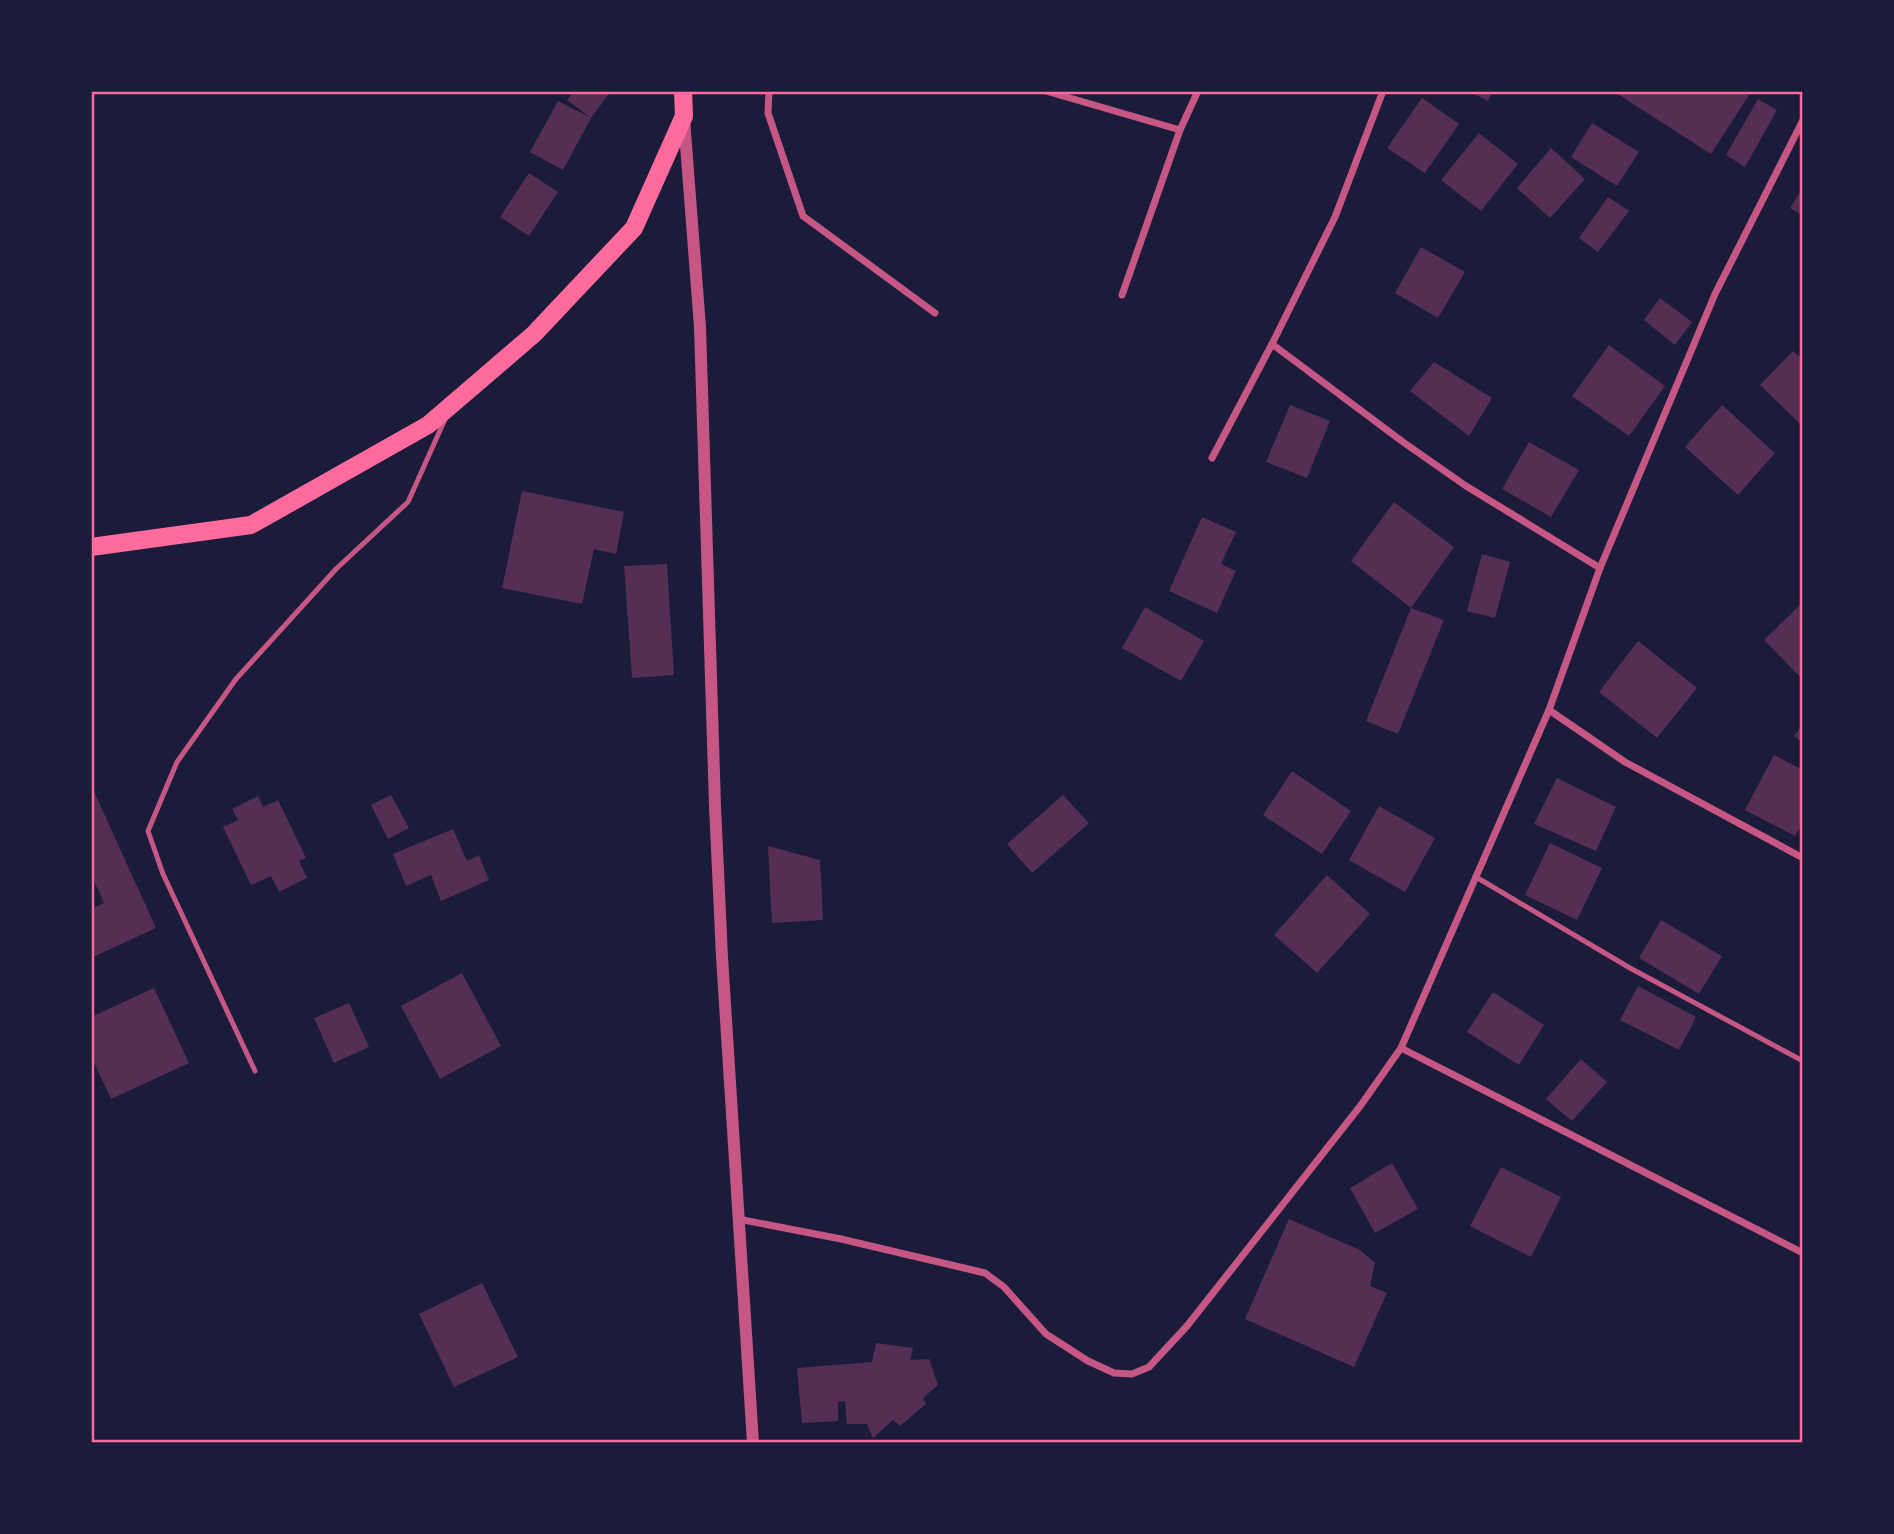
<svg xmlns="http://www.w3.org/2000/svg" width="1894" height="1534" viewBox="0 0 1894 1534" font-family="Montserrat,sans-serif">
<style>
.building{fill:#542f53}
.lines{fill:none;stroke-linecap:round;stroke-linejoin:round}
.service{stroke:#c65784;stroke-width:5}
.minor{stroke:#c65784;stroke-width:7}
.tertiary{stroke:#c65784;stroke-width:12}
.primary{stroke:#ff6b9d;stroke-width:18}
.neatline{fill:none;stroke:#ff6b9d;stroke-width:2.5}
</style>
<rect width="100%" height="100%" fill="#1b1b3a"/>
<!-- building -->
<g class="building">
<polygon points="574,91 611,91 591,118 563,170 530,152 558,101 591,118 567,100"/>
<polygon points="1469,91 1493,91 1488,101"/>
<polygon points="1613,91 1742,91 1749,95 1711,154"/>
<polygon points="1422,98 1459,124 1425,173 1387,148"/>
<polygon points="1758,99 1777,110 1745,167 1726,155"/>
<polygon points="1592,123 1639,152 1617,186 1571,157"/>
<polygon points="1479,133 1518,164 1481,211 1441,180"/>
<polygon points="1551,148 1585,179 1550,218 1517,188"/>
<polygon points="529,173 558,192 529,236 500,217"/>
<polygon points="1803,188 1803,216 1790,208"/>
<polygon points="1608,197 1629,211 1598,252 1579,238"/>
<polygon points="1421,247 1465,272 1438,318 1395,293"/>
<polygon points="1660,298 1692,322 1675,345 1644,320"/>
<polygon points="1609,345 1665,386 1629,436 1572,396"/>
<polygon points="1793,351 1803,360 1803,427 1760,385"/>
<polygon points="1434,362 1492,398 1469,436 1410,391"/>
<polygon points="1290,405 1330,421 1307,478 1266,462"/>
<polygon points="1722,405 1775,453 1738,495 1685,447"/>
<polygon points="1529,442 1579,470 1551,517 1502,489"/>
<polygon points="522,491 624,512 616,554 594,549 582,604 502,588"/>
<polygon points="1394,502 1454,547 1411,608 1351,561"/>
<polygon points="1202,517 1236,532 1221,564 1236,571 1217,613 1169,591"/>
<polygon points="1482,554 1510,562 1495,618 1467,611"/>
<polygon points="667,564 674,675 632,678 624,566"/>
<polygon points="1803,602 1803,680 1764,640"/>
<polygon points="1145,607 1204,641 1181,681 1122,648"/>
<polygon points="1411,608 1444,620 1398,734 1366,721"/>
<polygon points="1638,641 1697,688 1657,738 1599,692"/>
<polygon points="1803,725 1803,743 1794,736"/>
<polygon points="1774,755 1803,770 1803,822 1795,836 1745,810"/>
<polygon points="1292,771 1351,811 1322,854 1263,815"/>
<polygon points="1557,778 1616,807 1596,851 1534,824"/>
<polygon points="91,785 156,928 91,958 91,909 104,903 91,874"/>
<polygon points="391,795 409,828 388,839 371,805"/>
<polygon points="1063,795 1089,823 1032,873 1007,844"/>
<polygon points="258,796 263,807 278,800 306,858 299,861 307,878 279,892 271,876 251,885 223,827 238,820 232,809"/>
<polygon points="1379,806 1435,838 1405,892 1349,860"/>
<polygon points="453,829 467,861 479,855 489,880 441,901 431,875 406,886 393,854"/>
<polygon points="1550,843 1602,868 1577,920 1525,895"/>
<polygon points="768,846 820,860 823,920 772,923"/>
<polygon points="1327,875 1370,914 1317,973 1274,935"/>
<polygon points="1661,920 1722,956 1699,994 1639,958"/>
<polygon points="462,973 501,1046 440,1079 401,1006"/>
<polygon points="1638,986 1696,1017 1679,1050 1620,1020"/>
<polygon points="154,988 189,1063 111,1099 91,1056 91,1017"/>
<polygon points="1493,992 1544,1025 1519,1065 1467,1032"/>
<polygon points="349,1003 369,1047 334,1063 314,1018"/>
<polygon points="1581,1059 1607,1082 1572,1121 1546,1099"/>
<polygon points="1392,1163 1418,1209 1375,1233 1350,1188"/>
<polygon points="1501,1167 1561,1197 1531,1257 1470,1226"/>
<polygon points="1289,1219 1360,1250 1375,1263 1370,1286 1387,1293 1354,1367 1245,1319"/>
<polygon points="482,1283 518,1357 454,1387 419,1314"/>
<polygon points="876,1343 913,1348 910,1360 929,1359 938,1385 923,1398 926,1404 900,1426 893,1420 873,1438 867,1424 847,1424 845,1401 838,1402 838,1421 802,1423 797,1368 872,1362"/>
</g>
<g class="lines">
<!-- service -->
<g class="service">
<polyline points="1476,877 1630,968 1803,1061"/>
<polyline points="255,1071 163,874 148,831 177,762 236,679 336,569 408,502 446,417"/>
</g>
<!-- minor -->
<g class="minor">
<polyline points="769,91 768,113 803,216 935,313"/>
<polyline points="1046,91 1180,130"/>
<polyline points="1122,295 1180,130 1198,91"/>
<polyline points="1272,344 1403,442 1466,486 1600,568"/>
<polyline points="1212,458 1272,344 1335,217 1383,91"/>
<polyline points="1549,710 1625,762 1803,858"/>
<polyline points="1401,1048 1803,1253"/>
<polyline points="738,1219 841,1239 985,1273 1004,1287 1046,1334 1088,1361 1114,1373 1132,1374 1149,1367 1187,1326 1361,1105 1401,1048 1549,710 1600,568 1715,294 1803,120"/>
</g>
<!-- tertiary -->
<polyline class="tertiary" points="684,119 700,327 715,806 722,957 753,1443"/>
<!-- primary -->
<polyline class="primary" points="91,547 251,525 428,425 534,334 634,228 684,116 683,91"/>
</g>
<!-- border -->
<rect width="1894" height="1534" fill="none" stroke="#1b1b3a" stroke-width="186"/>
<rect x="93" y="93" width="1708" height="1348" class="neatline"/>
</svg>
